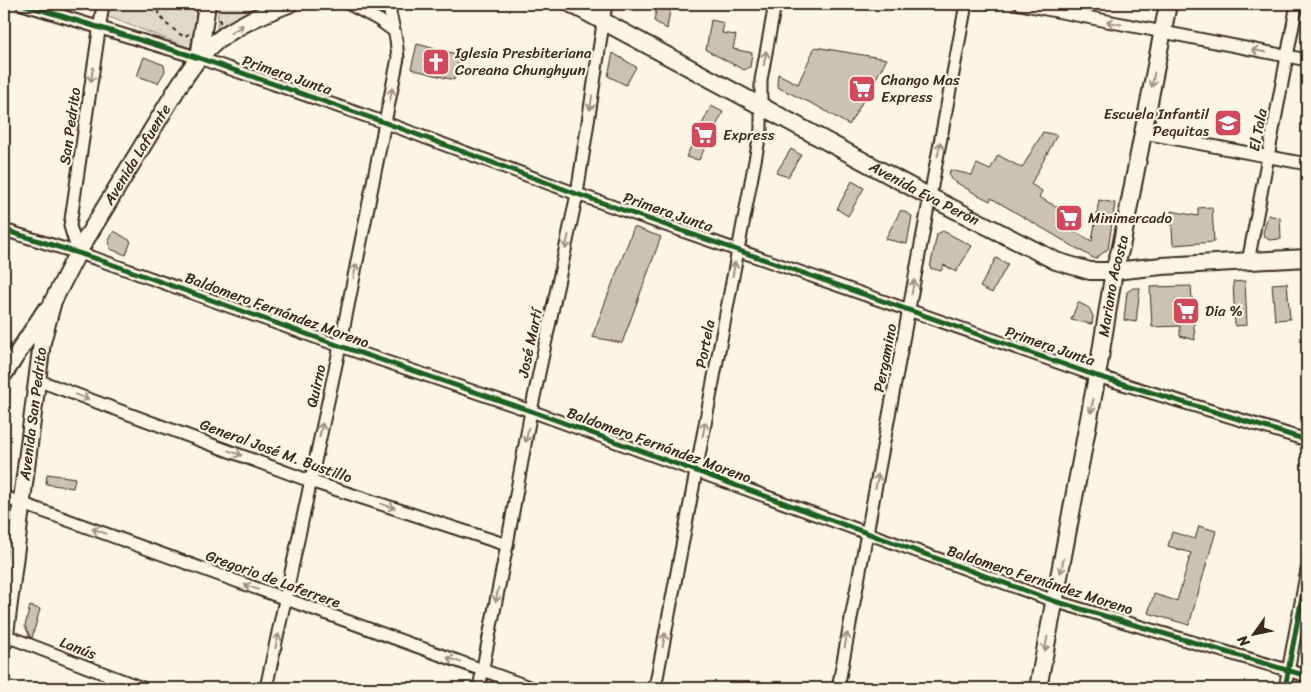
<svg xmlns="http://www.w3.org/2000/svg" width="1311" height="692" viewBox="0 0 1311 692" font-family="Sriracha,sans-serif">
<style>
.green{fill:#e0d8c8;stroke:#8e8173}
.building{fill:#ccc2b3;stroke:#3b2a1e}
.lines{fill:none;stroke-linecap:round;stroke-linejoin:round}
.street-casing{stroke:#3b2a1e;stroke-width:15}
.secondary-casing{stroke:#3b2a1e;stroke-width:20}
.path{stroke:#3b2a1e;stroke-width:2;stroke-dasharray:4 4;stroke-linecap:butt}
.street{stroke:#fcf5e5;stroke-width:11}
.secondary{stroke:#fcf5e5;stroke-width:16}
.cycleway-casing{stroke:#fcf5e5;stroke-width:8}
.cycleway{stroke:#1b5e20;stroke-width:5}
.oneway{stroke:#9c9082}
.labels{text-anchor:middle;stroke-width:4.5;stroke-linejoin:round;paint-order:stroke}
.poi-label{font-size:15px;fill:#3b2a1e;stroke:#fcf5e5;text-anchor:start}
.street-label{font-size:15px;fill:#3b2a1e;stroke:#fcf5e5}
</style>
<rect width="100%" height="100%" fill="#fcf5e5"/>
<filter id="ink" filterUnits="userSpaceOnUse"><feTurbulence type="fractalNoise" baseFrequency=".02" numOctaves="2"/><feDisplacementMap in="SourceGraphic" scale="10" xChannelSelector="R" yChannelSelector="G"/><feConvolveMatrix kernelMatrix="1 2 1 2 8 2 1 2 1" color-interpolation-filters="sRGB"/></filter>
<g filter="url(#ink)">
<!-- green -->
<g class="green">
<polygon points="108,4 197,4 197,13 190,48 106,16"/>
<polygon points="219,4 265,4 270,6 249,13 217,29"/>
</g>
<!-- building -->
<g class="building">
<polygon points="657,4 671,4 667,29 654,21"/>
<polygon points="711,20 724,23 722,33 736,35 733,49 752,53 750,67 744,70 706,50"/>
<polygon points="417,44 460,55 454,80 411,69"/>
<polygon points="815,47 887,59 849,125 817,106 779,88 777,84 778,74 798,84"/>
<polygon points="613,53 636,67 626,85 608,76"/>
<polygon points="144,57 164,65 165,71 158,83 137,76"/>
<polygon points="711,106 723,112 699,160 686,157"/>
<polygon points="1043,132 1057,135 1031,184 1042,191 1039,197 1064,211 1067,205 1081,213 1072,230 1092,241 1099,200 1115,203 1108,249 1095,259 991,198 990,201 976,194 952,180 949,176 950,170 972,175 977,164 990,170 998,155 1022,168"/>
<polygon points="791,149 801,155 788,177 776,173"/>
<polygon points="852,181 864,188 848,216 837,209"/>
<polygon points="1212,207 1214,242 1173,245 1171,211 1198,216 1198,208"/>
<polygon points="901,210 912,216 907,244 885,239"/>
<polygon points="1268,215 1280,218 1281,239 1269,240 1264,236 1263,233"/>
<polygon points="634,227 661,237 622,343 592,337"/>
<polygon points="114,231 131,241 126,255 110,249 109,240"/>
<polygon points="943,231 972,246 956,272 944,265 941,271 930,268 937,234"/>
<polygon points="996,258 1008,264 992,293 980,287"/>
<polygon points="1245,281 1247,325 1235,326 1233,282"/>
<polygon points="1287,283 1290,319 1275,320 1272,284"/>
<polygon points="1191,286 1195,340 1180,336 1180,326 1152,327 1150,287"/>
<polygon points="1133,288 1140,288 1136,322 1124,320 1127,292"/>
<polygon points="1078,302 1089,308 1093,316 1092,324 1071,320"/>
<polygon points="47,474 75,478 73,488 46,484"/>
<polygon points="1199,526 1216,531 1189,625 1148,613 1154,594 1177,601 1191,553 1168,546 1172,532 1195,539"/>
<polygon points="30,606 40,609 32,638 30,637 25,626"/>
</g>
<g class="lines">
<!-- street casing -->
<g class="street-casing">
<g id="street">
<polyline points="22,4 199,58 386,123 577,194 1097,376 1307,440"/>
<polyline points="349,4 379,20 394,31"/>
<polyline points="1020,4 1307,60"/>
<polyline points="1144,133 1307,164"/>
<polyline points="4,230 97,259 340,346 531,411 1054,601 1307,676"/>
<polyline points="78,252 70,226 103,4"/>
<polyline points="1248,262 1297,4"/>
<polyline points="37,380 310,481 507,545"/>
<polyline points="4,497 532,688"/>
<polyline points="4,635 142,688"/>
<polyline points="266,688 340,346 398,58 396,39 388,4"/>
<polyline points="479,688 507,545 531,411 577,194 606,4"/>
<polyline points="655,688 761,129 761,80 775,4"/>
<polyline points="838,688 966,4"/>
<polyline points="1285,688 1307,570"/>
</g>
</g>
<!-- secondary casing -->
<g class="secondary-casing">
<g id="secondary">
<path id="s1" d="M571,4L930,197L1056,261L1090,271H1114L1162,266L1307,258"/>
<polyline points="199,58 207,4"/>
<polyline points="4,374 45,311"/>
<path id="s2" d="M4,642L42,342L53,301L78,252L180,84C186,76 192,66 199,58C221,32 257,16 289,4"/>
<path id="s3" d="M1038,688L1097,376L1114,271L1121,247L1168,4"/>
</g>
</g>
<!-- path -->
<g class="path">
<polyline points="153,4 165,23 184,37 190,33"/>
<polyline points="220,23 220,15"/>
</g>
<!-- street -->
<use href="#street" class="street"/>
<!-- secondary -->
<use href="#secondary" class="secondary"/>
<!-- cycleway casing -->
<g class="cycleway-casing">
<g id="cycleway">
<polyline points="22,4 199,58 386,123 577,194 1097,376 1307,440"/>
<polyline points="4,230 97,259 340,346 531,411 1054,601 1307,676"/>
<polyline points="1285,688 1307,570"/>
</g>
</g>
<!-- cycleway -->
<use href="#cycleway" class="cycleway"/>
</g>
<!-- one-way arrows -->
<defs><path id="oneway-shaft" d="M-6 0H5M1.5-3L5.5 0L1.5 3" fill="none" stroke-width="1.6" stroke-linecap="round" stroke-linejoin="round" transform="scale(1.25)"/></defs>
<g class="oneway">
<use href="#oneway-shaft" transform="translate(1114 23) rotate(-169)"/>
<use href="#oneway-shaft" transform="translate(237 29) rotate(-33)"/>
<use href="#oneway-shaft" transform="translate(1259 51) rotate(-169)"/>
<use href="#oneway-shaft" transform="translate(765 58) rotate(-80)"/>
<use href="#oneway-shaft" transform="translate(92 75) rotate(98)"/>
<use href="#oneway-shaft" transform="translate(1153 80) rotate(100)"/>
<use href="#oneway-shaft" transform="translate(391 95) rotate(-79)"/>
<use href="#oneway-shaft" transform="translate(591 103) rotate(99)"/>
<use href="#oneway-shaft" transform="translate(939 149) rotate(-79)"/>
<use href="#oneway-shaft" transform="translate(567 242) rotate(102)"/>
<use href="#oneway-shaft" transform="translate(734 269) rotate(-79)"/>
<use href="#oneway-shaft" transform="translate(355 271) rotate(-78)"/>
<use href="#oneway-shaft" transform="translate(913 287) rotate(-79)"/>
<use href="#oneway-shaft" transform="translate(82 397) rotate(20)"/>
<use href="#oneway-shaft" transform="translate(1092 406) rotate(101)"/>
<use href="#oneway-shaft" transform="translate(704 429) rotate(-79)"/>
<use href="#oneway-shaft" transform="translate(321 430) rotate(-77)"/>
<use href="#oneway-shaft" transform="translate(527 435) rotate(100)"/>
<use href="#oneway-shaft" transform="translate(235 453) rotate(20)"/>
<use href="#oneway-shaft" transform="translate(877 481) rotate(-79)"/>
<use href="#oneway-shaft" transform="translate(388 506) rotate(18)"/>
<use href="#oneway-shaft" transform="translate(99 531) rotate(-160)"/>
<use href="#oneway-shaft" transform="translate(1062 566) rotate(101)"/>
<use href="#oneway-shaft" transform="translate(251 587) rotate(-160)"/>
<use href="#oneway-shaft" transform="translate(497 595) rotate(101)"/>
<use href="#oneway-shaft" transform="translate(664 640) rotate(-79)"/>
<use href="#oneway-shaft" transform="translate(846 640) rotate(-80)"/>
<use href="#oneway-shaft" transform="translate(277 641) rotate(-77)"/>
<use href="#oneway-shaft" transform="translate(1046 644) rotate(101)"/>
<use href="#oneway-shaft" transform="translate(454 660) rotate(-160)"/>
</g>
</g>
<!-- icons -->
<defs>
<g id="church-square" transform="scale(1.4375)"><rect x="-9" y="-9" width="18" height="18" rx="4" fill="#d1495b" stroke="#fcf5e5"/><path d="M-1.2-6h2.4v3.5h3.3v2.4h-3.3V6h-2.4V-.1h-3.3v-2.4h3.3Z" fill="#fff"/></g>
<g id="supermarket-square" transform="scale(1.4375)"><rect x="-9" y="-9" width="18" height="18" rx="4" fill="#d1495b" stroke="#fcf5e5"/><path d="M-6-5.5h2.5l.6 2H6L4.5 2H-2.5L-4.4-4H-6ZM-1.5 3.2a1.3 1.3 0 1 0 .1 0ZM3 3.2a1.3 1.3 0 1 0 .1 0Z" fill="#fff"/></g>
<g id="school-square" transform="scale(1.4375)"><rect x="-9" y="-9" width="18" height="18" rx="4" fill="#d1495b" stroke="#fcf5e5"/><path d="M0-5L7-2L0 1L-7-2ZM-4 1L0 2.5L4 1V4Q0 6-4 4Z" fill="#fff"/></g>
</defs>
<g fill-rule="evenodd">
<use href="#church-square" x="436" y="62"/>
<use href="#supermarket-square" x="862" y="89"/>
<use href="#school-square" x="1228" y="123"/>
<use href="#supermarket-square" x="704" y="135"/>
<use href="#supermarket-square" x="1069" y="218"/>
<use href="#supermarket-square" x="1186" y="311"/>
</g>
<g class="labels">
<!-- poi labels -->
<g class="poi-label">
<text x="455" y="58">Iglesia Presbiteriana<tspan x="455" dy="17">Coreana Chunghyun</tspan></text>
<text x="881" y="85">Chango Mas<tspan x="881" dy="17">Express</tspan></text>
<text x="1209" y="119" text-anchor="end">Escuela Infantil<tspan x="1209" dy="17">Pequitas</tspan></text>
<text x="723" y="140">Express</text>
<text x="1088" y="223">Minimercado</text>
<text x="1205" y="316">Dia %</text>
</g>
<!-- street labels -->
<g class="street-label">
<text transform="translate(287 75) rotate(19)" y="5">Primera Junta</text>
<text transform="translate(70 126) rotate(-82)" y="5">San Pedrito</text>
<text transform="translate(1258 130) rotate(-79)" y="5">El Tala</text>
<text dy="5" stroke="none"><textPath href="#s2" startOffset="514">Avenida Lafuente</textPath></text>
<text dy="5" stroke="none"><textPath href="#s1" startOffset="401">Avenida Eva Perón</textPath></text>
<text transform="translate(668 212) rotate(19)" y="5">Primera Junta</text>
<text dy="5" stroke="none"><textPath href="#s3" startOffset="409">Mariano Acosta</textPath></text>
<text transform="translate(277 310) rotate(20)" y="5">Baldomero Fernández Moreno</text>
<text transform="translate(530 343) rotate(-78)" y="5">José Martí</text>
<text transform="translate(705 344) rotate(-79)" y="5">Portela</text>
<text transform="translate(1050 346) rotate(19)" y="5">Primera Junta</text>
<text transform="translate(885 358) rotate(-79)" y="5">Pergamino</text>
<text transform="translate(316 386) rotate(-77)" y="5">Quirno</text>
<text dy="5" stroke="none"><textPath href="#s2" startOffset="230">Avenida San Pedrito</textPath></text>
<text transform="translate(659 445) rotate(20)" y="5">Baldomero Fernández Moreno</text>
<text transform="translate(276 451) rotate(20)" y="5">General José M. Bustillo</text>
<text transform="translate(273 579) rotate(20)" y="5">Gregorio de Laferrere</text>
<text transform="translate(1040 580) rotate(18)" y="5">Baldomero Fernández Moreno</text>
<text transform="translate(78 648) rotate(21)" y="5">Lanús</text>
</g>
</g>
<!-- margin -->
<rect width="1311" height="692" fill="none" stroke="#fcf5e5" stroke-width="20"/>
<rect x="10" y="10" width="1291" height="672" fill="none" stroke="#3b2a1e" stroke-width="2" filter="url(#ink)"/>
<!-- north arrow -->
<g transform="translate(1254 634) rotate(237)" stroke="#fcf5e5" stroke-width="4" paint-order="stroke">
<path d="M0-4L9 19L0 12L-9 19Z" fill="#3b2a1e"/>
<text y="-8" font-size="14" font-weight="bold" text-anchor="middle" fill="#3b2a1e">N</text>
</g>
</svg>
